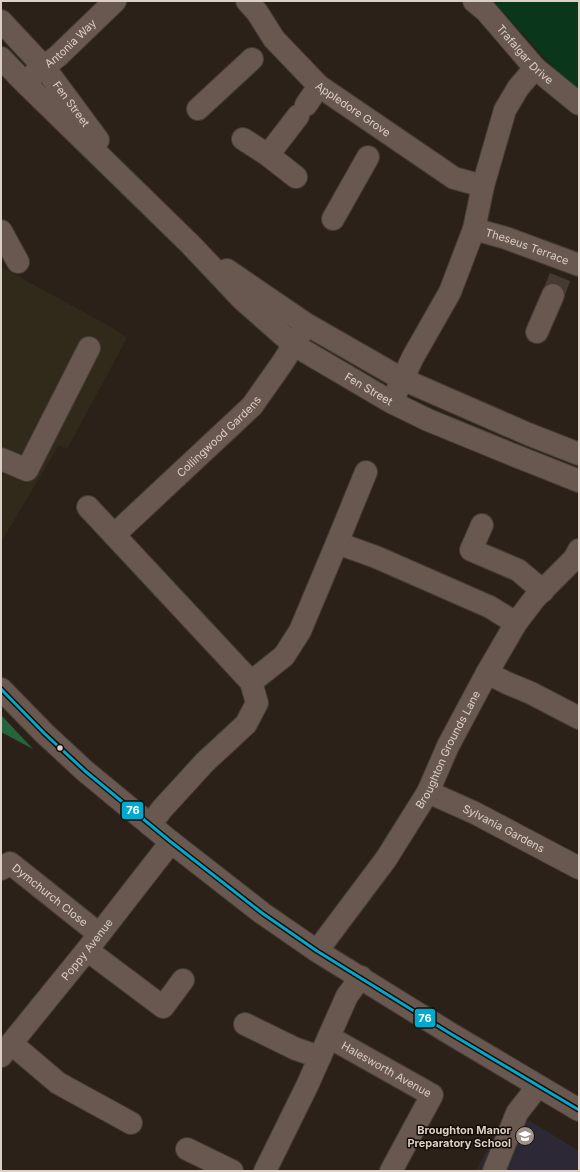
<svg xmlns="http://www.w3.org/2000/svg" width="580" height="1172" viewBox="0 0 580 1172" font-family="Inter,sans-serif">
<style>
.industrial{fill:#312a1a}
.education{fill:#2d2835}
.green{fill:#0a361c}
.forest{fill:#27643d}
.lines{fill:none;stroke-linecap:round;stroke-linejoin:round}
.minor-tunnel{stroke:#463b33;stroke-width:22;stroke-dasharray:22 11;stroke-linecap:butt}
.minor-casing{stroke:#463d36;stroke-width:24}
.minor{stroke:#695850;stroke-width:22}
.bus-1-casing{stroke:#140c06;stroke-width:6}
.bus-1{stroke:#00a9ce;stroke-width:3}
.bus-dot{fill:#dccfc5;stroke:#140c06;stroke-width:1.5}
.labels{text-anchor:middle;stroke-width:3;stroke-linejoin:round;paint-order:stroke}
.street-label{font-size:11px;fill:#dccfc5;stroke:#140c06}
.poi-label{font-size:11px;font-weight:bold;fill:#dccfc5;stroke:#140c06;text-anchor:end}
.line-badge{stroke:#140c06;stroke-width:1.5}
.badge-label{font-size:11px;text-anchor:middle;font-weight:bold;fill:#fff}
</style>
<rect width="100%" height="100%" fill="#2b2119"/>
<!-- industrial -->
<polygon class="industrial" points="1,267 111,327 127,338 67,449 59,445 1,542"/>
<!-- education -->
<polygon class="education" points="530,1121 579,1151 579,1171 476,1171 502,1122"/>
<!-- green -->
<polygon class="green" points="493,1 579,1 579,94 578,94"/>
<!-- forest -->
<polygon class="forest" points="1,715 33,749 1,732"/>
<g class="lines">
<!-- minor-tunnel -->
<polyline class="minor-tunnel" points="553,295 560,277"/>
<!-- minor casing -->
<g class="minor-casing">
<g id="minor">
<path id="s1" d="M247,1L257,12L274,39L319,86L454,178L483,186"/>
<path id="s2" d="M474,1L486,11L535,68L579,104"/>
<path id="s3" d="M1,21L44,67L98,140"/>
<path id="s4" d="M1,58L24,82L191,245L242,299L294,345L391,402L428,420L511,454L579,481"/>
<path id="s5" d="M33,75L58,56L115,1"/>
<polyline points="306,105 319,86"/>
<polyline points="198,109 252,59"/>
<polyline points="243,139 268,155 296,177"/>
<polyline points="268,155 298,116"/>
<polyline points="333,219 368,157"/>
<path id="s6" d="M474,229L506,238L579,265"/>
<polyline points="1,231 18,262"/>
<polyline points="227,270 306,324 402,379 528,434 579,454"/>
<polyline points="537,332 553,295"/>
<polyline points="396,393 413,357 450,292 474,229 483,186 505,110 518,88 535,68"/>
<polyline points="1,459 27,470 89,348"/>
<polyline points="88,507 240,670 251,682 257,703 246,724 205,762 162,809 150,825"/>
<polyline points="482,525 471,550 518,570 543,591"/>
<path id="s7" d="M114,535L252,406L283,362L301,333"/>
<polyline points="337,543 376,557 490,607 516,623"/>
<polyline points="487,673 507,683 531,693 579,718"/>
<polyline points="251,682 284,656 300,631 337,543 366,472"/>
<polyline points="1,689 44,733 85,771 171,842 262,913 317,951 451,1034 579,1110"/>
<path id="s8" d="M428,792L475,813L579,868"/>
<path id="s9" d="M1,869L10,863L99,934"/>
<polyline points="87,950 163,1007 183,980"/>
<path id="s10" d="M317,951L386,859L428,792L448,746L487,673L516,623L535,598L574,559L579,550"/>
<polyline points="245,1024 296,1049 320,1057"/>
<path id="s11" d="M329,1037L432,1095L391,1171"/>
<polyline points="12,1044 58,1083 131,1123"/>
<path id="s12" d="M1,1056L87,950L171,842"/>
<polyline points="187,1149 232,1171"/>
<polyline points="265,1171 307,1086 347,996 361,977"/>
<polyline points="494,1171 517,1113 538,1086"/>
</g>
</g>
<!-- minor -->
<use href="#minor" class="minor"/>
<!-- bus-1 casing -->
<g class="bus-1-casing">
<polyline id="bus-1" points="1,689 44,733 85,771 171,842 262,913 317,951 451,1034 579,1110"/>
</g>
<!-- bus-1 -->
<use href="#bus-1" class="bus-1"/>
</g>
<!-- icons -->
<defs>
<g id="school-disc" transform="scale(1)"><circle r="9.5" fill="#9e9289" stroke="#140c06"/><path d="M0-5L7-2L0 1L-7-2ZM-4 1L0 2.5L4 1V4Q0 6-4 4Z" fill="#fff"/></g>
</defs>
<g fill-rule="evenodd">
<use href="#school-disc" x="525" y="1136"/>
</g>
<!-- markers -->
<circle class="bus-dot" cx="60" cy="748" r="3.5"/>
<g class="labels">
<!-- street labels -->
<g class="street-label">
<text dy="4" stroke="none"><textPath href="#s5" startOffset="49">Antonia Way</textPath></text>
<text dy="4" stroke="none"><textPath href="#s2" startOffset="74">Trafalgar Drive</textPath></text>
<text dy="4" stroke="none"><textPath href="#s3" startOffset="109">Fen Street</textPath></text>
<text dy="4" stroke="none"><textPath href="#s1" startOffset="153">Appledore Grove</textPath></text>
<text dy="4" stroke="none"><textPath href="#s6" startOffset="56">Theseus Terrace</textPath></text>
<text dy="4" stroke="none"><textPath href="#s4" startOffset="497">Fen Street</textPath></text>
<text dy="4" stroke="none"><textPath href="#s7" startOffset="144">Collingwood Gardens</textPath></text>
<text dy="4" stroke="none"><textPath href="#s10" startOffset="241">Broughton Grounds Lane</textPath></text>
<text dy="4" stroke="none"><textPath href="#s8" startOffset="84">Sylvania Gardens</textPath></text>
<text dy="4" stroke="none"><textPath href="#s9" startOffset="62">Dymchurch Close</textPath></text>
<text dy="4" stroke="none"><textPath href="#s12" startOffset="137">Poppy Avenue</textPath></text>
<text dy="4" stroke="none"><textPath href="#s11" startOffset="66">Halesworth Avenue</textPath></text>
</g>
<!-- poi labels -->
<g class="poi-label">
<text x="511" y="1134">Broughton Manor<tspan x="511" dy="13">Preparatory School</tspan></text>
</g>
</g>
<g class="line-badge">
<rect x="121" y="801" width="23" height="19" rx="4" fill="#00a9ce"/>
<rect x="414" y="1008" width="22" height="20" rx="4" fill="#00a9ce"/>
</g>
<g class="badge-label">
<text x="133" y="814">76</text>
<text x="425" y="1022">76</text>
</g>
<!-- border -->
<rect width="580" height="1172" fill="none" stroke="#dccfc5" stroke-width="4"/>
</svg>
